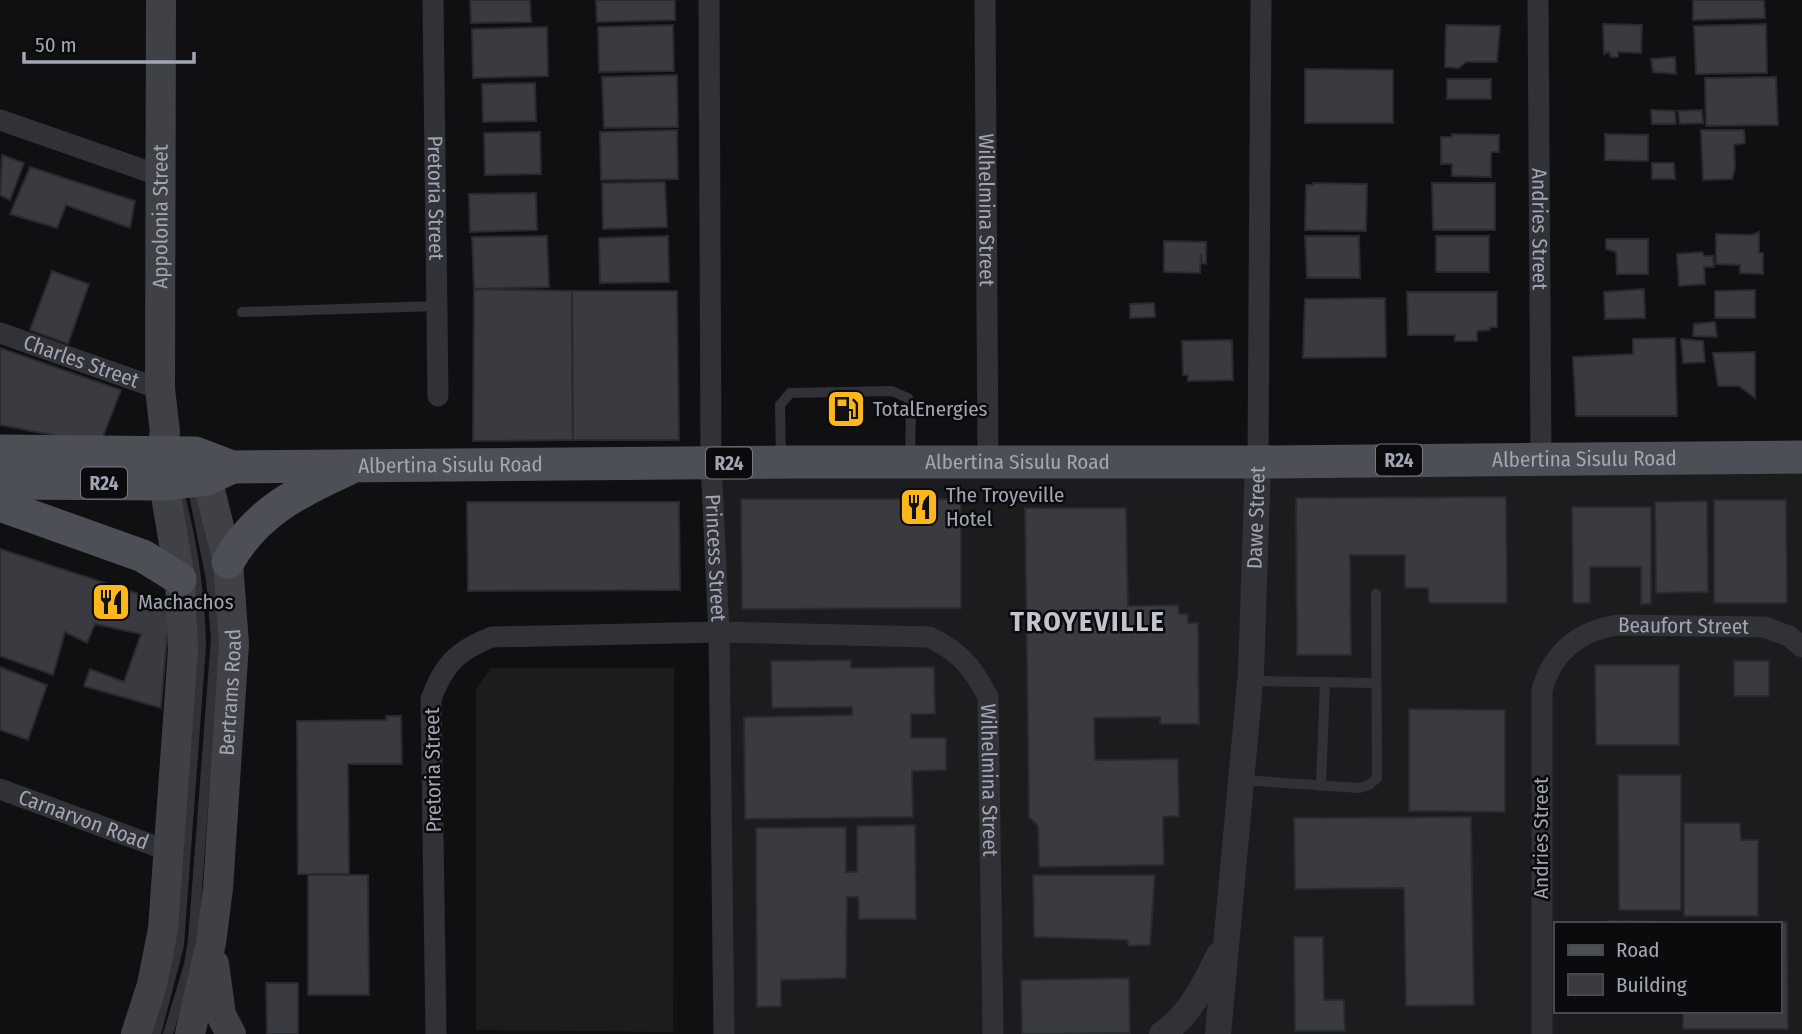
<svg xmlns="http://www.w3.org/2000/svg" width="1802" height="1034" viewBox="0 0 1802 1034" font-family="'Fira Sans Condensed',sans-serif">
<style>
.built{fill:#1c1c1f;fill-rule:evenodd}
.building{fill:#3a3b40;stroke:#2a2a2e;stroke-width:2}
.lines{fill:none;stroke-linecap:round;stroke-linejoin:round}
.service{stroke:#313237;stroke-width:10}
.minor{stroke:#313237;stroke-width:21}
.tertiary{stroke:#313237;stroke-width:26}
.secondary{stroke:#3f4147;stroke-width:30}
.primary{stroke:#4d4f56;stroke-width:33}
.labels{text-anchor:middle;stroke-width:5;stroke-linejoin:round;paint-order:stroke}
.shield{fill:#0b0b0d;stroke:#747882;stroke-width:2}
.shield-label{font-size:19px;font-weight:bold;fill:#a1a6b4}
.street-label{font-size:21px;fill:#a1a6b4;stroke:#0b0b0d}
.poi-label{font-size:21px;fill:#a1a6b4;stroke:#0b0b0d;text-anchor:start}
.district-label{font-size:28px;font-weight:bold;letter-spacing:2px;fill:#c2c5d0;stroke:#0b0b0d}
</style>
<rect width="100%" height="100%" fill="#101012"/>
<!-- built -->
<g class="built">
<path d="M711,463L1802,466V1034H723ZM1555,924H1779V1011H1555Z"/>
<polygon points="491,668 674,668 673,1032 476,1030 476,689"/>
</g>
<!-- building -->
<g class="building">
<polygon points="470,0 530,0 531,22 471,23"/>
<polygon points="596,0 675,0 675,20 597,22"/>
<polygon points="1693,0 1764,0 1765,18 1693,20"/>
<polygon points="1603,24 1642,25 1641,53 1618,52 1618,57 1611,57 1609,52 1604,54"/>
<polygon points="1766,24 1767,73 1696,74 1694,26"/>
<polygon points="673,25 674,71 599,72 598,27"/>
<polygon points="1446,25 1500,26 1497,62 1466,62 1459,68 1445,67"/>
<polygon points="547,27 548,76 473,78 472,29"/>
<polygon points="1675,57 1676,74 1653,72 1651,59"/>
<polygon points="1305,69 1393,70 1393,123 1305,123"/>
<polygon points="677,75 678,127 604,128 602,77"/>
<polygon points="1776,77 1778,125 1706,126 1705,78"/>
<rect x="1447" y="79" width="44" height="20"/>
<polygon points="535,83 536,121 483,122 482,84"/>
<polygon points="1651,110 1675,111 1676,124 1652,124"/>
<polygon points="1702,110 1703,123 1680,124 1678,111"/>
<polygon points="677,130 678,179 601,180 600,132"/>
<polygon points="1701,130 1744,130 1745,143 1734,145 1735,168 1732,179 1703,180"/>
<polygon points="540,132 541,174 485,175 484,133"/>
<polygon points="1452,134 1499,135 1499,152 1491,152 1491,177 1452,176 1452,164 1441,164 1441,137 1452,137"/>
<polygon points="1605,134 1648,135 1648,161 1605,160"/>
<polygon points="2,155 24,163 10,200 0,195"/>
<polygon points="1652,163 1674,163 1675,179 1652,179"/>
<polygon points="30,167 135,201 130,228 66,205 57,228 10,214"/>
<polygon points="665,182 667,227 603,229 602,183"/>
<polygon points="1313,183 1367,184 1366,231 1305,230 1306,185 1313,185"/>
<polygon points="1432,183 1495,183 1495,230 1433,230"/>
<polygon points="536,193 537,230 470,232 469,194"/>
<polygon points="1759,232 1759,253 1763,253 1763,274 1740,273 1740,265 1716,264 1716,234 1752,235"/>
<polygon points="547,236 549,287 474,289 472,237"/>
<polygon points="668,236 669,282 600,283 599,238"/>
<polygon points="1305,236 1359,236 1360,278 1307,278"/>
<rect x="1436" y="236" width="53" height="36"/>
<polygon points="1606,239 1648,239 1648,274 1617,274 1616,252 1606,249"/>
<polygon points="1164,241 1206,242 1206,264 1202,263 1201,254 1200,273 1164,272"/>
<polygon points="1702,252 1704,256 1713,256 1714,267 1704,267 1705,284 1679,286 1677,254"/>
<polygon points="52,271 89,284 68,344 30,330"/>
<polygon points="474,289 572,291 573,440 473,441"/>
<polygon points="1644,289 1645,318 1605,319 1604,292"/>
<polygon points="1755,290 1755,318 1715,318 1715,291"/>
<polygon points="572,291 677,291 679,440 573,440"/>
<polygon points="1407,292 1497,292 1497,327 1490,327 1490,330 1477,331 1477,341 1455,341 1455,335 1408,335"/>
<polygon points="1385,298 1386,357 1303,358 1305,299"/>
<polygon points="1154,303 1155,317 1130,318 1130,304"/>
<polygon points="1715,322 1717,337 1693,336 1694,324"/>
<polygon points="1675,338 1677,416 1576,416 1573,357 1633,354 1633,339"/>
<polygon points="1681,339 1703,341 1705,362 1683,363"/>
<polygon points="1232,340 1233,380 1188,381 1188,375 1183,375 1182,341"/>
<polygon points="0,348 121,390 100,444 0,425"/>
<polygon points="1755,352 1755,398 1739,386 1718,386 1713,353"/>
<polygon points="1506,497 1507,603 1429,603 1428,588 1405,588 1405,555 1350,555 1351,655 1297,655 1296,498"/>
<polygon points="741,499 961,499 961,608 742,609"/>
<polygon points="1714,500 1786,500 1787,603 1714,603"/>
<polygon points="1707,501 1708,592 1656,593 1655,502"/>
<polygon points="467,502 679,502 680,590 468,591"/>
<polygon points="1572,507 1651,507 1651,604 1641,604 1641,567 1590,567 1590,603 1573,603"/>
<polygon points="1025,508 1126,508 1128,606 1178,605 1179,614 1188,614 1188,623 1198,623 1199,724 1160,724 1160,717 1094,718 1095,760 1178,759 1179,816 1163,817 1164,865 1039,867 1038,826 1029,817"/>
<polygon points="0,549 170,604 161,708 84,686 90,669 124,682 141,634 95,624 87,643 65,632 53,675 0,656"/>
<polygon points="851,660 851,668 934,667 935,714 911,714 911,738 946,738 946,770 912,771 913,817 745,819 744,717 852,715 852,707 772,708 771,661"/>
<rect x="1734" y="661" width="35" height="35"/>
<polygon points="1595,665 1679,665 1679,745 1596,745"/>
<polygon points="0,667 47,685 28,740 0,730"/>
<polygon points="1409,709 1505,710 1505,812 1409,811"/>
<polygon points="386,716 401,716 402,764 348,764 349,874 298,874 297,721 387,720"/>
<polygon points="1618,775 1681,775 1681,910 1619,910"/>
<polygon points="1471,817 1474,1005 1406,1006 1404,888 1295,889 1294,818"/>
<polygon points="1684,823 1740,823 1741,840 1758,840 1758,916 1684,916"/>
<polygon points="915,825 916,919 859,919 858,897 847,897 846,978 781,980 781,1006 757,1007 756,828 846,827 846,872 857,872 857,826"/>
<polygon points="308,875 368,875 369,995 308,995"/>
<polygon points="1033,875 1155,875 1150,945 1129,946 1127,940 1034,937"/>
<polygon points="1608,921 1671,922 1671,924 1608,924"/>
<polygon points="1682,922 1787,922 1788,1029 1683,1029 1683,1011 1779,1011 1779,924"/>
<polygon points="1294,937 1323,937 1324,1000 1344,1000 1345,1031 1295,1031"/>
<polygon points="1129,978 1130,1033 1022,1034 1021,980"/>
<polygon points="266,983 298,983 298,1034 267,1034"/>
</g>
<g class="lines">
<!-- service -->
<g class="service">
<polyline points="242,312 437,306"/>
<polyline points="781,460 780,405 790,393 892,391 908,398 911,406 910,460"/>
<polyline points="1250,681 1376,683"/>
<polyline points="1242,780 1359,788 1369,785 1377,778 1376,594"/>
<polyline points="1321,786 1325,682"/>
<path d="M156,1034L179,945L201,646C200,593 193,544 179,493"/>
<polyline points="168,1034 189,965 193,940 216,638 211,579 192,485"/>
</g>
<!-- minor -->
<g class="minor">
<path id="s1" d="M433,0L438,396"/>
<path id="s2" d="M709,0L711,463L719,632L724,1034"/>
<path id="s3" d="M985,0L988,461"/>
<path id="s4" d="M1538,0L1541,459"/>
<polyline points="0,120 161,176"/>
<path id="s5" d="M0,333L160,389"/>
<polyline points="1258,462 1261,0"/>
<path id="s6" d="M0,789L169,851"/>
<path id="s7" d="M436,1034L431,699C443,665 458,650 492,637L719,632L929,637C960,652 972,666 988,697L993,1034"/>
<path id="s8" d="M1542,1034V690C1552,653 1579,631 1617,625L1764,627L1789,636L1802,647"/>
</g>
<!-- tertiary -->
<g class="tertiary">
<path d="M1162,1034C1190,1015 1205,984 1219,955"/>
<path id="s9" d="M1218,1034L1251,672L1258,462"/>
</g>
<!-- secondary -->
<g class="secondary">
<polyline points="214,964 221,1015 231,1034"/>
<path id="s10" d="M136,1034L152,985L163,929L183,650L180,579L164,484L161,451L165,432L160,389L161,0"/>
<path id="s11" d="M190,1034L211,943L218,888L234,644L228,562L207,479L198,458"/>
</g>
<!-- primary -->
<g class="primary">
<path id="s12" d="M0,451L195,453L232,467L798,462H1258L1802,457"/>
<polyline points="0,483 164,484 207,479 232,467"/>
<polyline points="0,505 143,556 180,579"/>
<path d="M228,562C256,512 298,492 348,469"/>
</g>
</g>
<!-- icons -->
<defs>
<g id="fuel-square" transform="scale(2.0125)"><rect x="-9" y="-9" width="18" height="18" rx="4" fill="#fdb71d" stroke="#0b0b0d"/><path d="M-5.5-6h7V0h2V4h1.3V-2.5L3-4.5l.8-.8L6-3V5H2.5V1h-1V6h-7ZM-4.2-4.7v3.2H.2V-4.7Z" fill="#111"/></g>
<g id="restaurant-square" transform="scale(2.0125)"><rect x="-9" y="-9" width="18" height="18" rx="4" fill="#fdb71d" stroke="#0b0b0d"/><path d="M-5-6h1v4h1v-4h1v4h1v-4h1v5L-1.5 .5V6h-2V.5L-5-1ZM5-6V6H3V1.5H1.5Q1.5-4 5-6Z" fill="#111"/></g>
</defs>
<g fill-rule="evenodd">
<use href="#fuel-square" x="846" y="409"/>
<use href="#restaurant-square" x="919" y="507"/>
<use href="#restaurant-square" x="111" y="602"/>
</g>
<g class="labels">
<!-- shield labels -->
<g class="shield">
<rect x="1376" y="444.5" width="46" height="31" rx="5"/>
<rect x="706" y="447.5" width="46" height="31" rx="5"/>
<rect x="81" y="467.5" width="46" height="31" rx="5"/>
</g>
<g class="shield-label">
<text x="1399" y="467">R24</text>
<text x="729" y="470">R24</text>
<text x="104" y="490">R24</text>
</g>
<!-- street labels -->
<g class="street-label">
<text dy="7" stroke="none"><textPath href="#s1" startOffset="198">Pretoria Street</textPath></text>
<text dy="7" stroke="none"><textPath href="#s3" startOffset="210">Wilhelmina Street</textPath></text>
<text dy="7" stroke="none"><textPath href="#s10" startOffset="824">Appolonia Street</textPath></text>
<text dy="7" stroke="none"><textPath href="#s4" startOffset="229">Andries Street</textPath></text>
<text dy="7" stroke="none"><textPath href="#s5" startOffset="86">Charles Street</textPath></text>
<text dy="7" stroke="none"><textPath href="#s12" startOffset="1587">Albertina Sisulu Road</textPath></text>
<text dy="7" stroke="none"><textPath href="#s12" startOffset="1020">Albertina Sisulu Road</textPath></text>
<text dy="7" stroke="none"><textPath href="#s12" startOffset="453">Albertina Sisulu Road</textPath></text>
<text dy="7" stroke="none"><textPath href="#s9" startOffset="518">Dawe Street</textPath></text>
<text dy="7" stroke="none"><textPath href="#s2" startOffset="558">Princess Street</textPath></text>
<text dy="7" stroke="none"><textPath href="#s8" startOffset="516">Beaufort Street</textPath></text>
<text dy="7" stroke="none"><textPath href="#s11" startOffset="345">Bertrams Road</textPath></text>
<text transform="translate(433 770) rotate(-91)" y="7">Pretoria Street</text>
<text dy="7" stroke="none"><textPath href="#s7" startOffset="1032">Wilhelmina Street</textPath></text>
<text dy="7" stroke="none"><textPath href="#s6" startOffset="89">Carnarvon Road</textPath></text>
<text transform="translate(1541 838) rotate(-90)" y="7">Andries Street</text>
</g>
<!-- poi labels -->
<g class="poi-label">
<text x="873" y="416">TotalEnergies</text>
<text x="946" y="502">The Troyeville<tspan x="946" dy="24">Hotel</tspan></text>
<text x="138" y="609">Machachos</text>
</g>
<!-- district labels -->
<g class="district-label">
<text x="1088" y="631">TROYEVILLE</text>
</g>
</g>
<!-- legend -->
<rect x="1554" y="922" width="228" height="91" fill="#0b0b0d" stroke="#474950" stroke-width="2"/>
<rect x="1568" y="945" width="35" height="10" fill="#4d4f56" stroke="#474950" stroke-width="2"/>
<text x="1616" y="957" font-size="21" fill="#a1a6b4">Road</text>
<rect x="1568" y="974" width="35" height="21" fill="#3a3b40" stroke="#474950" stroke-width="2"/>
<text x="1616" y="992" font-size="21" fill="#a1a6b4">Building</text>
<!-- scale -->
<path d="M24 52v10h170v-10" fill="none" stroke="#a1a6b4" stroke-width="3.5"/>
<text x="35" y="52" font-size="21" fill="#a1a6b4" stroke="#0b0b0d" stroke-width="5" paint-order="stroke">50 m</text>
</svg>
